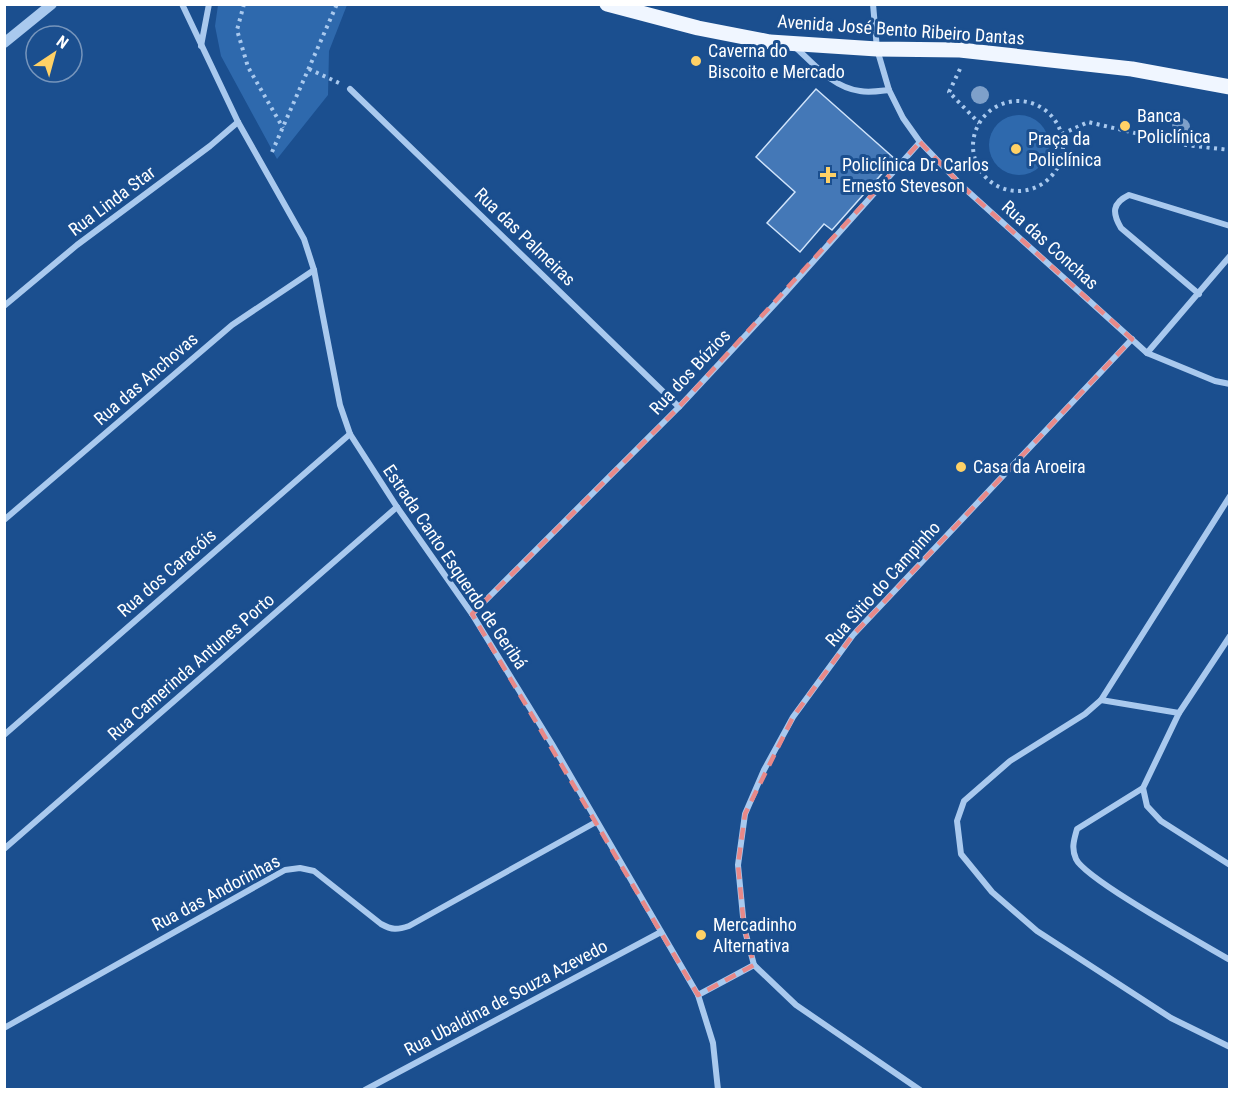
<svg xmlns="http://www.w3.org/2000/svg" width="1234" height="1094" viewBox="0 0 1234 1094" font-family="'Roboto Condensed',sans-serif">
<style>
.green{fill:#2e69ad}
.building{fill:#4478b7;stroke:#cfe3fa;stroke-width:1.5}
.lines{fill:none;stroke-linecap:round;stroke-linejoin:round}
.path{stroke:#a9c9ee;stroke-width:4;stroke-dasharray:3 4.5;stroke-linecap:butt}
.minor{stroke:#a9c9ee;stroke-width:6}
.tertiary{stroke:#a9c9ee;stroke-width:10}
.primary{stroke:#f0f6ff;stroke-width:15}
.tree{fill:#7ea0ca}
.marked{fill:none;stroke:#e88989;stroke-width:4.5;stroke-dasharray:12 8;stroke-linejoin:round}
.poi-dot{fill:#ffd166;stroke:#1b4f8f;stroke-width:2}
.labels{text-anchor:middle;stroke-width:6;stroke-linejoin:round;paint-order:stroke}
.street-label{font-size:18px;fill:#fff;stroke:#1b4f8f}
.poi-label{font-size:18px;fill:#fff;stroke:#1b4f8f;text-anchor:start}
</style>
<rect width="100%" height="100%" fill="#1b4f8f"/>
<!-- green -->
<g class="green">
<polygon points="218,5 347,5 329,51 328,95 277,159 221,56 215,26"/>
<circle cx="1019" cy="145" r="30"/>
</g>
<!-- building -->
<polygon class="building" points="816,89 895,159 832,230 824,224 800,252 767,223 795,192 756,157"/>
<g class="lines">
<!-- path -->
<g class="path">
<polyline points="244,4 237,30 248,67 283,128"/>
<polyline points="309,69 339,83"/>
<polyline points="960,69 949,92 979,123"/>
<circle cx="1018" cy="146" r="45"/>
<polyline points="1062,134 1088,122 1186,145 1230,150"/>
<polyline points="272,152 337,4"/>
</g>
<!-- minor -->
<g class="minor">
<polyline points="182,4 238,122 304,239 314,270 340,405 350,434 397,507 472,614 552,744 698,995 713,1043 718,1090"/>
<polyline points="873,4 877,49 889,90 903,118 920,142 962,186 1147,353 1215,381 1230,384"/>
<polyline points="201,46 209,4"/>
<path d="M794,46C813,63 833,88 860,91C869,93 880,91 889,90"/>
<polyline points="350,89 679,407"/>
<path d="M1199,294L1121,228C1112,213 1112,203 1129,195L1230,226"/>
<polyline points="4,306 77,245 210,146 238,122"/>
<polyline points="1147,353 1230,256"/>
<polyline points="1230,496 1101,700 1085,714 1010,761 964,801 957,821 961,854 992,892 1037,931 1171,1018 1230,1047"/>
<polyline points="4,520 232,325 314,270"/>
<polyline points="472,614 679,407 786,292 920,142"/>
<polyline points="1230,636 1179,713 1143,788 1147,806 1161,821 1230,865"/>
<polyline points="1101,700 1179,713"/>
<polyline points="4,735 350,434"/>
<path d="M1143,788L1077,829C1074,840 1071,848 1076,859C1085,879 1203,944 1230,960"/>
<polyline points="4,849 397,507"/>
<polyline points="754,965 744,927 738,865 745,814 764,770 793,717 853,635 1132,339"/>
<polyline points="754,965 796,1005 920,1090"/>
<polyline points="698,995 754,965"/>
<path d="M4,1028L285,870L300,868L314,871L381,924C392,930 397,930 409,926L596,822"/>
<polyline points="365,1090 661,932"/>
</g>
<!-- tertiary -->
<polyline class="tertiary" points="4,43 52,4"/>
<!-- primary -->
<polyline class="primary" points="607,4 698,28 770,42 877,49 960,50 1132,69 1230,87"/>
</g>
<!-- trees -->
<g class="tree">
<circle cx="980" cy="95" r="9"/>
<circle cx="1181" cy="127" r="9"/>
</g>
<!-- marked area -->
<path class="marked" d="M920,142L962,186L1132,339L853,635L793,717L745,814L738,865L744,927L754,965L698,995L472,614L679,407Z"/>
<!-- markers -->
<g class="poi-dot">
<circle cx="696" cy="61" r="6"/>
<circle cx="1125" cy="126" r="6"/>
<circle cx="1016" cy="149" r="6"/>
<path d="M825 166h6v6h6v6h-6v6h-6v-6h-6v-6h6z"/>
<circle cx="961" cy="467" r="6"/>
<circle cx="701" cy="935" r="6"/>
</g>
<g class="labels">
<!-- street labels -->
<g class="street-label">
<text transform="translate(901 30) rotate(4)" y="6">Avenida José Bento Ribeiro Dantas</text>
<text transform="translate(112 201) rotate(-37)" y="6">Rua Linda Star</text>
<text transform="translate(525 237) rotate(44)" y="6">Rua das Palmeiras</text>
<text transform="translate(1050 245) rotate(42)" y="6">Rua das Conchas</text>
<text transform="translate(690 372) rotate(-47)" y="6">Rua dos Búzios</text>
<text transform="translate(146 379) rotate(-41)" y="6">Rua das Anchovas</text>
<text transform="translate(455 567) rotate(56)" y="6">Estrada Canto Esquerdo de Geribá</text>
<text transform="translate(167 573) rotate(-41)" y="6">Rua dos Caracóis</text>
<text transform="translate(883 584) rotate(-48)" y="6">Rua Sitio do Campinho</text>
<text transform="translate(191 667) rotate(-41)" y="6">Rua Camerinda Antunes Porto</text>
<text transform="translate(216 893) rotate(-28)" y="6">Rua das Andorinhas</text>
<text transform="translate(506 998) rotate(-28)" y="6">Rua Ubaldina de Souza Azevedo</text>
</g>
<!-- poi labels -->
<g class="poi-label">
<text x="708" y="57">Caverna do<tspan x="708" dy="21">Biscoito e Mercado</tspan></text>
<text x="1137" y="122">Banca<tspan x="1137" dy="21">Policlínica</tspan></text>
<text x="1028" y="145">Praça da<tspan x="1028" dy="21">Policlínica</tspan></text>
<text x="842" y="171">Policlínica Dr. Carlos<tspan x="842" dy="21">Ernesto Steveson</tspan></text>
<text x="973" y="473">Casa da Aroeira</text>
<text x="713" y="931">Mercadinho<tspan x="713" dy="21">Alternativa</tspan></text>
</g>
</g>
<!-- border -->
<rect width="1234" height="1094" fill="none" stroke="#ffffff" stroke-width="12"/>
<!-- north arrow -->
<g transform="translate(54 54) rotate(36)"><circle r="28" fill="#1b4f8f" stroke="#7695bc" stroke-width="1.5"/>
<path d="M0-4.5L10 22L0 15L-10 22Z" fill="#ffd166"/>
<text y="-9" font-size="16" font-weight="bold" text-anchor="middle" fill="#ffffff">N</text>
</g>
</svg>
